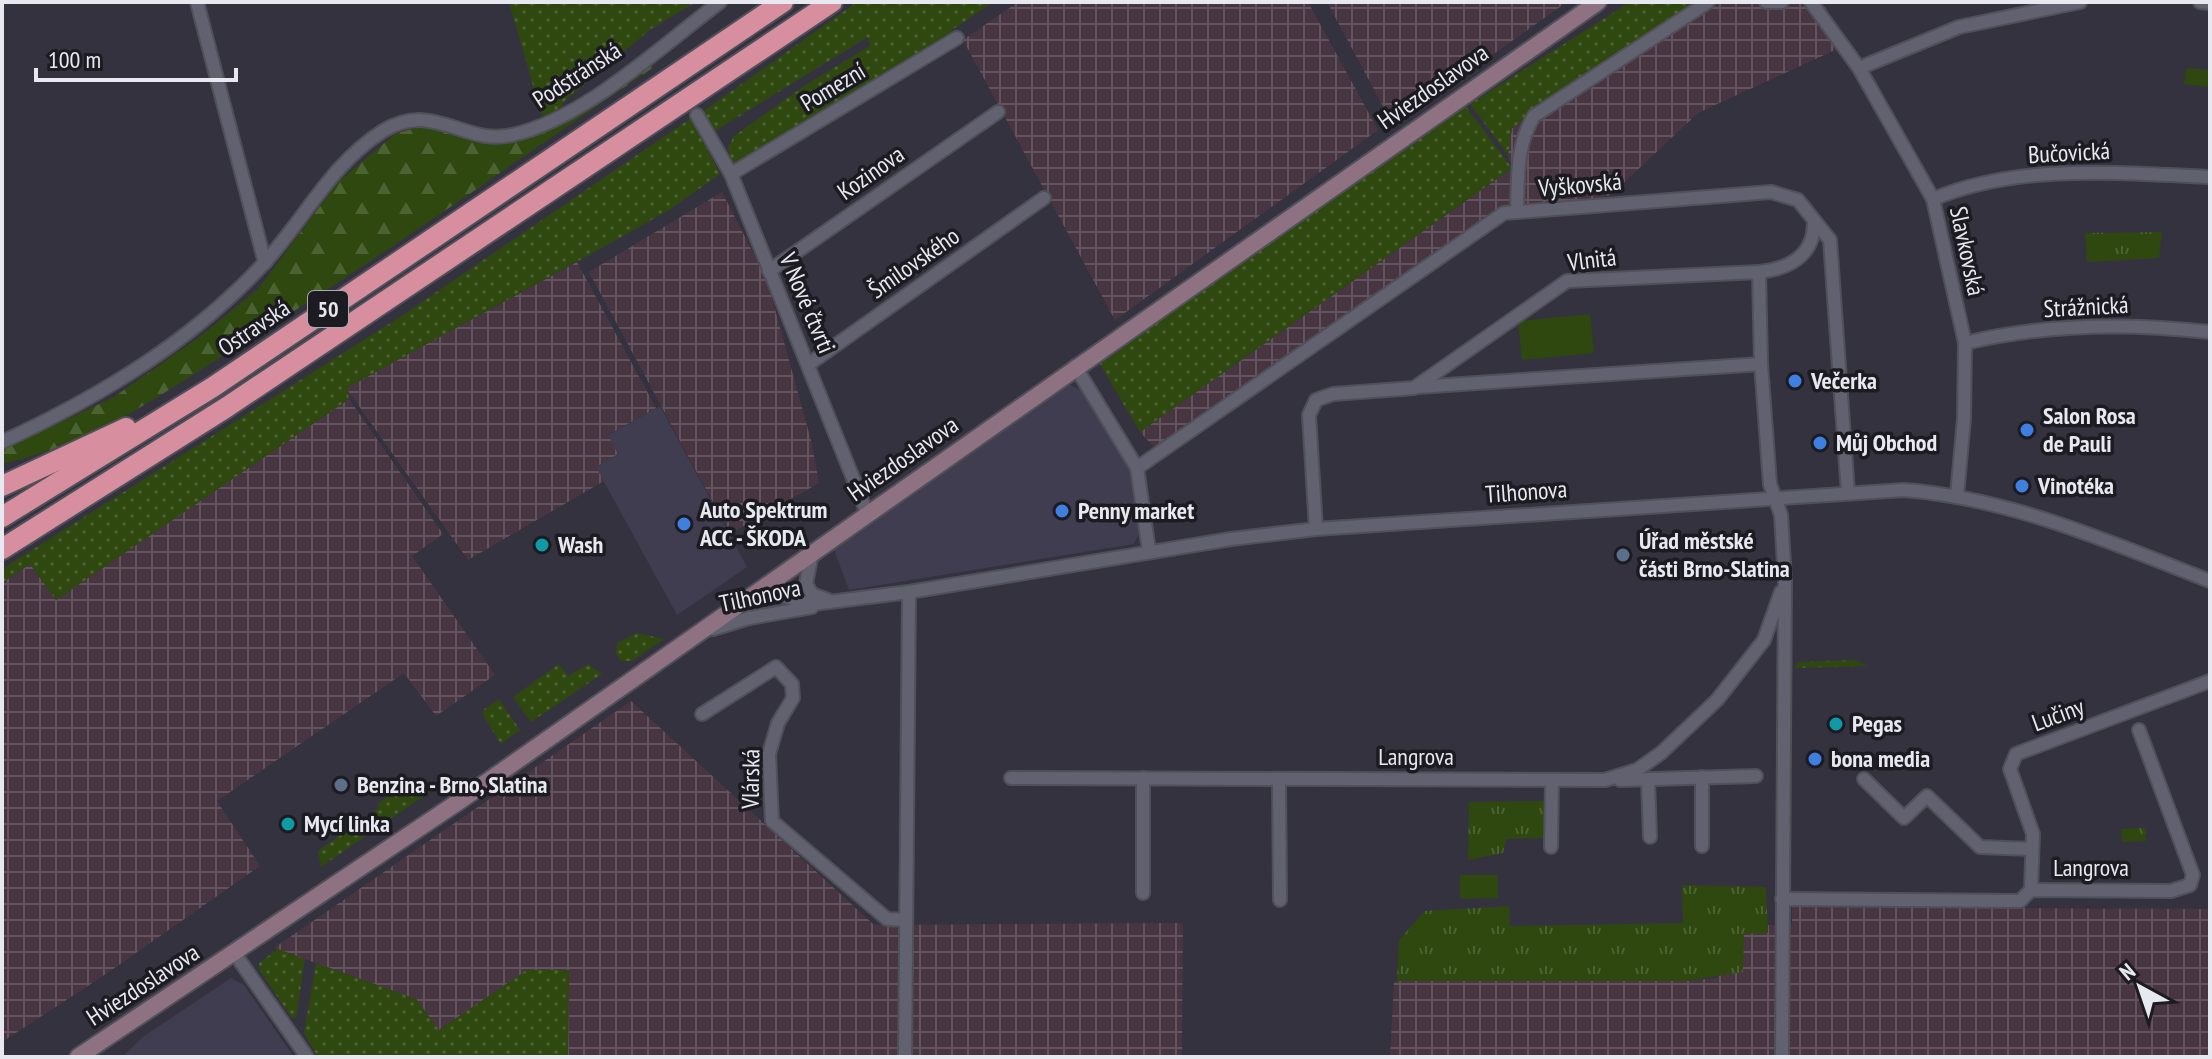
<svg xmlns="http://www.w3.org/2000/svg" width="2212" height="1059" viewBox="0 0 2212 1059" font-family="'PT Sans Narrow',sans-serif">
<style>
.built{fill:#3f3d4f}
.industrial{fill:url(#industrial-grid)}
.grass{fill:url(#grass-dots)}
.forest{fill:url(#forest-firs)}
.park{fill:url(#park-tufts)}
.pitch{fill:#2e4810}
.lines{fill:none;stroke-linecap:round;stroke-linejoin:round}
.minor-casing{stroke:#50505a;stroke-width:16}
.secondary-casing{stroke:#50505a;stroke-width:20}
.trunk-casing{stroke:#50505a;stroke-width:24}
.minor{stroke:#62616f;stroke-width:12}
.secondary{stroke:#8e7281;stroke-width:16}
.trunk{stroke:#d78e9e;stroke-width:20}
.shop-dot{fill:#3f7fe0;stroke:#1c1b21;stroke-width:3}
.culture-dot{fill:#0f9aa8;stroke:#1c1b21;stroke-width:3}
.service-dot{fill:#5c6f8a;stroke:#1c1b21;stroke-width:3}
.labels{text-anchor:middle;stroke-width:7;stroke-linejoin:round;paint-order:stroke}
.shield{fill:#1c1b21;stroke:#abaab2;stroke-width:2}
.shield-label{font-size:22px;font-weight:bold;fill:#e8e8f0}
.street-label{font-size:24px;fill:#e8e8f0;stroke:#1c1b21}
.poi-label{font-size:24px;font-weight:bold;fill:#e8e8f0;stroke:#1c1b21;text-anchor:start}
</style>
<defs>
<pattern id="industrial-grid" width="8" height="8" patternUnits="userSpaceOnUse" patternTransform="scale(2)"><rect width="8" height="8" fill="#473641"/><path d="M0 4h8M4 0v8" fill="none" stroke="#62535d"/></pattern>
<pattern id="grass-dots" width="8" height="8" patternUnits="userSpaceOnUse" patternTransform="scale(2)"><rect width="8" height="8" fill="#2e4810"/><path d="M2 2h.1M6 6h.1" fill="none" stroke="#4c6233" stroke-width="1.8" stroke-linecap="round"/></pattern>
<pattern id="forest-firs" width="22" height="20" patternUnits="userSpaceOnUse" patternTransform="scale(2)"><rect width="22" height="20" fill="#2e4810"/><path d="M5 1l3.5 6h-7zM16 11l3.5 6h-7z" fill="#4c6233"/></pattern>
<pattern id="park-tufts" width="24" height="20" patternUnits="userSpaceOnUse" patternTransform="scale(2)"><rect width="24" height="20" fill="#2e4810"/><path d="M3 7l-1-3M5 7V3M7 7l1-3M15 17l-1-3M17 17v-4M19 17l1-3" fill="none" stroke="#4c6233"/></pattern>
</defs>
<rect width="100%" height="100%" fill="#34323f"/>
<!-- built -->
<g class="built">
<polygon points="1068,384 1081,390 1130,469 1139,533 1134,544 849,590 833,547"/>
<polygon points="660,406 747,567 677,615 596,467 618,454 607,436"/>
<polygon points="231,978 244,985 294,1057 122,1057 144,1036"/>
</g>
<!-- industrial -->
<g class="industrial">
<polygon points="1018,2 1308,2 1378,130 1115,320 963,40"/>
<polygon points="1327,2 1567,2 1393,125"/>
<polygon points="1703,2 1822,2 1848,44 1698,113 1611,195 1499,222 1163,457 1140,432 1511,169 1508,155 1512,128"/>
<polygon points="722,192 767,280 812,444 819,483 730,534 589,272"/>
<polygon points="577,262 656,408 608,435 618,454 596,467 604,481 468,560 346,388"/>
<polygon points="349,399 443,534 412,556 495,675 436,716 404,673 217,801 260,866 106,974 2,1042 2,583 30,564 56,600"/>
<polygon points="631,701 874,925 1183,923 1182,1057 568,1057 569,970 527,970 439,1030 416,999 274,948"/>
<polygon points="1792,907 2210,909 2210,1057 1390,1057 1394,981 1686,981 1717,978 1744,933 1768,933 1768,925 1792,925"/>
</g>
<!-- grass -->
<g class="grass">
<polygon points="509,2 696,2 651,29 562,103 563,107 542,117"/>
<polygon points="857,2 993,2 952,30 954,35 732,167 728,147 734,136 807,84 870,46 868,37 715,131 702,112"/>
<polygon points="1630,2 1703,2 1512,128 1508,155 1470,104"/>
<polygon points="1464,104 1512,168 1140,432 1100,364"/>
<polygon points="691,118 720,174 669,210 607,245 347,388 349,399 56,600 30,564 2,583 2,569 400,317"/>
<polygon points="637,633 664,639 632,661 621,661 616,653 617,643"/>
<polygon points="1855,660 1868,666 1794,668 1799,662"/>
<polygon points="559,664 568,676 588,664 602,674 531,722 513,697"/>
<polygon points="499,699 520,730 501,744 483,715 484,709"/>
<polygon points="410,781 426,784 431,791 321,867 318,851 379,808 377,804"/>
<polygon points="278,949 305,959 296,1018 291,1017 260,971 259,963"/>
<polygon points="316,963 416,999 439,1030 527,970 569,970 568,1057 318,1057 304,1033"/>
</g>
<!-- forest -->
<path class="forest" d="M649,64L654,67C517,160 381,258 240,345C160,395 95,443 2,464V450L114,397L202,335L259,288L338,182L395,134L428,124L487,142L535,134L597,102Z"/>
<!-- park -->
<g class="park">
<polygon points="2162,232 2159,258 2087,262 2085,233"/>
<polygon points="1546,801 1546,838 1506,839 1503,853 1468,860 1469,802"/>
<polygon points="2145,828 2146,841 2122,842 2121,829"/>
<polygon points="1682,885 1766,887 1768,933 1744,934 1743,972 1686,981 1397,981 1399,940 1425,911 1509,906 1510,926 1683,923"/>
</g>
<!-- pitch -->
<g class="pitch">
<polygon points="2186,68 2210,70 2210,87 2184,84"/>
<polygon points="1590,314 1594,353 1522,360 1518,321"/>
<polygon points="1460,875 1498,875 1498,898 1460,899"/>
</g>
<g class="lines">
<!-- minor casing -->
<g class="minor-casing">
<g id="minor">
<polyline points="197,2 265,263"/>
<polyline points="1766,2 1782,2"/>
<polyline points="1811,2 1859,68 1933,199 1965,343 1964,419 1957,495"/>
<polyline points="2200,2 2210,3"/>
<polyline points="1859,68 1959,27 2080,2"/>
<polyline points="697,115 731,174 867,513"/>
<polyline points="731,174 957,38"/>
<path d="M1933,199C2019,163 2119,173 2210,177"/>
<path d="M1517,212C1518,178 1516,145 1534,116L1708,2"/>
<polyline points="769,271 998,112"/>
<path d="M1759,272C1788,269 1814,256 1814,223"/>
<path d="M1965,343C2044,324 2130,323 2210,332"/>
<polyline points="809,364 1044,198"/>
<polyline points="1075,366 1137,468 1149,551"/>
<polyline points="1417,387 1761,364"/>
<path d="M2,442C99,397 193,341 266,261C305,218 332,163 383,131C434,100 464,146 512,135C585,119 661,46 720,2"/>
<polyline points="1137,468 1504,213 1771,192 1798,200 1830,240 1848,493"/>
<polyline points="1316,529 1309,415 1316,400 1333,394 1414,388 1567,281 1759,272 1761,364 1770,484 1781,515 1785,580 1782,1057"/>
<polyline points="812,553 806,584 812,594 828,600"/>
<path d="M768,584L786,597L813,604L909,592L1231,539L1316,529L1904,490C2010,498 2112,543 2210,581"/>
<polyline points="713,629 749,618 812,607"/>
<polyline points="702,714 776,667 792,684 793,698 778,723 769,754 772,821 887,919 906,920"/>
<polyline points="1011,778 1605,780 1637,770 1661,753 1717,700 1764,640 1781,592"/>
<polyline points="1279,779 1280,900"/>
<polyline points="1864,779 1904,818 1927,796 1980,847 2032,849"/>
<polyline points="1620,780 1756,776"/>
<polyline points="1648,780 1650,837"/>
<polyline points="1702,846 1702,777"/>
<polyline points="1551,847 1552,780"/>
<polyline points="2031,890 2033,834 2010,769 2016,754 2210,681"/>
<polyline points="1143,893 1143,778"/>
<polyline points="1782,899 2020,901 2031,890 2171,891 2190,885 2193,875 2139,730"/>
<polyline points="235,954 307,1057"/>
<polyline points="905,1057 909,592"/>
</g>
</g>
<!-- secondary casing -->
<g class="secondary-casing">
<polyline id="secondary" points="78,1057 461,800 1598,2"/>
</g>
<!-- trunk casing -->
<g class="trunk-casing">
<g id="trunk">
<polyline points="2,486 126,428"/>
<polyline points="2,517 213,387 783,2"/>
<polyline points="2,549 227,407 832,2"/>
</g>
</g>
<!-- minor -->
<use href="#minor" class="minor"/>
<!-- secondary -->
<use href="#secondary" class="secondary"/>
<!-- trunk -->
<use href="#trunk" class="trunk"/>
</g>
<!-- markers -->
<g class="shop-dot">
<circle cx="1795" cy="381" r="8"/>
<circle cx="2027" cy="430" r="8"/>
<circle cx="1820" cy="443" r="8"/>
<circle cx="2022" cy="486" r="8"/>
<circle cx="1062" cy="511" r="8"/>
<circle cx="684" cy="524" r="8"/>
<circle cx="1815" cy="759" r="8"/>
</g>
<g class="culture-dot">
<circle cx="542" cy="545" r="8"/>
<circle cx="1836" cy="724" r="8"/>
<circle cx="288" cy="824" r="8"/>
</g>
<g class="service-dot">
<circle cx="1623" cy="555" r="8"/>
<circle cx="341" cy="785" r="8"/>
</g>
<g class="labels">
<!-- shield labels -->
<rect class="shield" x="308" y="291" width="40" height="36" rx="6"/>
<g class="shield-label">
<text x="328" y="317">50</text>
</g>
<!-- street labels -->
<g class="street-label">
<text transform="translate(577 75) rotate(-33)" y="8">Podstránská</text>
<text transform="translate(833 87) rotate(-31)" y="8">Pomezní</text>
<text transform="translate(1433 87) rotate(-35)" y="8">Hviezdoslavova</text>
<text transform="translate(2069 153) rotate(-3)" y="8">Bučovická</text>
<text transform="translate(871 173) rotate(-35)" y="8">Kozinova</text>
<text transform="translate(1580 185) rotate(-5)" y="8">Vyškovská</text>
<text transform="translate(1967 251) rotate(78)" y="8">Slavkovská</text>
<text transform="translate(1592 260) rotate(-7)" y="8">Vlnitá</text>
<text transform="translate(914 263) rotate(-35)" y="8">Šmilovského</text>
<text transform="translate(807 303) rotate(67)" y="8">V Nové čtvrti</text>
<text transform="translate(2086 307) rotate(-3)" y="8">Strážnická</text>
<text transform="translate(254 328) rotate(-34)" y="8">Ostravská</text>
<text transform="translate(903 459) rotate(-35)" y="8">Hviezdoslavova</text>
<text transform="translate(1526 492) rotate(-4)" y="8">Tilhonova</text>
<text transform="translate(760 596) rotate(-12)" y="8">Tilhonova</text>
<text transform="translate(2058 715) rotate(-20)" y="8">Lučiny</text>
<text x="1416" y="765">Langrova</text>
<text transform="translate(751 779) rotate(-89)" y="8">Vlárská</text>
<text x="2091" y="876">Langrova</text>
<text transform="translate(143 985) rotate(-33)" y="8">Hviezdoslavova</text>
</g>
<!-- poi labels -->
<g class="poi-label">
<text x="1811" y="389">Večerka</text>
<text x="2043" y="424">Salon Rosa<tspan x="2043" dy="28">de Pauli</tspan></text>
<text x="1836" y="451">Můj Obchod</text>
<text x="2038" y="494">Vinotéka</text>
<text x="700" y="518">Auto Spektrum<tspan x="700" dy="28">ACC - ŠKODA</tspan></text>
<text x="1078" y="519">Penny market</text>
<text x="1639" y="549">Úřad městské<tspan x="1639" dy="28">části Brno-Slatina</tspan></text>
<text x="558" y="553">Wash</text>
<text x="1852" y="732">Pegas</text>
<text x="1831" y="767">bona media</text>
<text x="357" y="793">Benzina - Brno, Slatina</text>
<text x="304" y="832">Mycí linka</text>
</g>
</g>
<!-- border -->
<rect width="2212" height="1059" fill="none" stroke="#e8e8f0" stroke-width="8"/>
<!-- north arrow -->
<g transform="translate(2140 987) rotate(320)" stroke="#1c1b21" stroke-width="6" paint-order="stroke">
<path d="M0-6L14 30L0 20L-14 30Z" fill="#e8e8f0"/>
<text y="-12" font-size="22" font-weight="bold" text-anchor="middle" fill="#e8e8f0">N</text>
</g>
<!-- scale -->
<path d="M36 68v12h200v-12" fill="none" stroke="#e8e8f0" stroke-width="4"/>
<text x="48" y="68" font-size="24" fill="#e8e8f0" stroke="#1c1b21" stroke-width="6" paint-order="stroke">100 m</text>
</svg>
